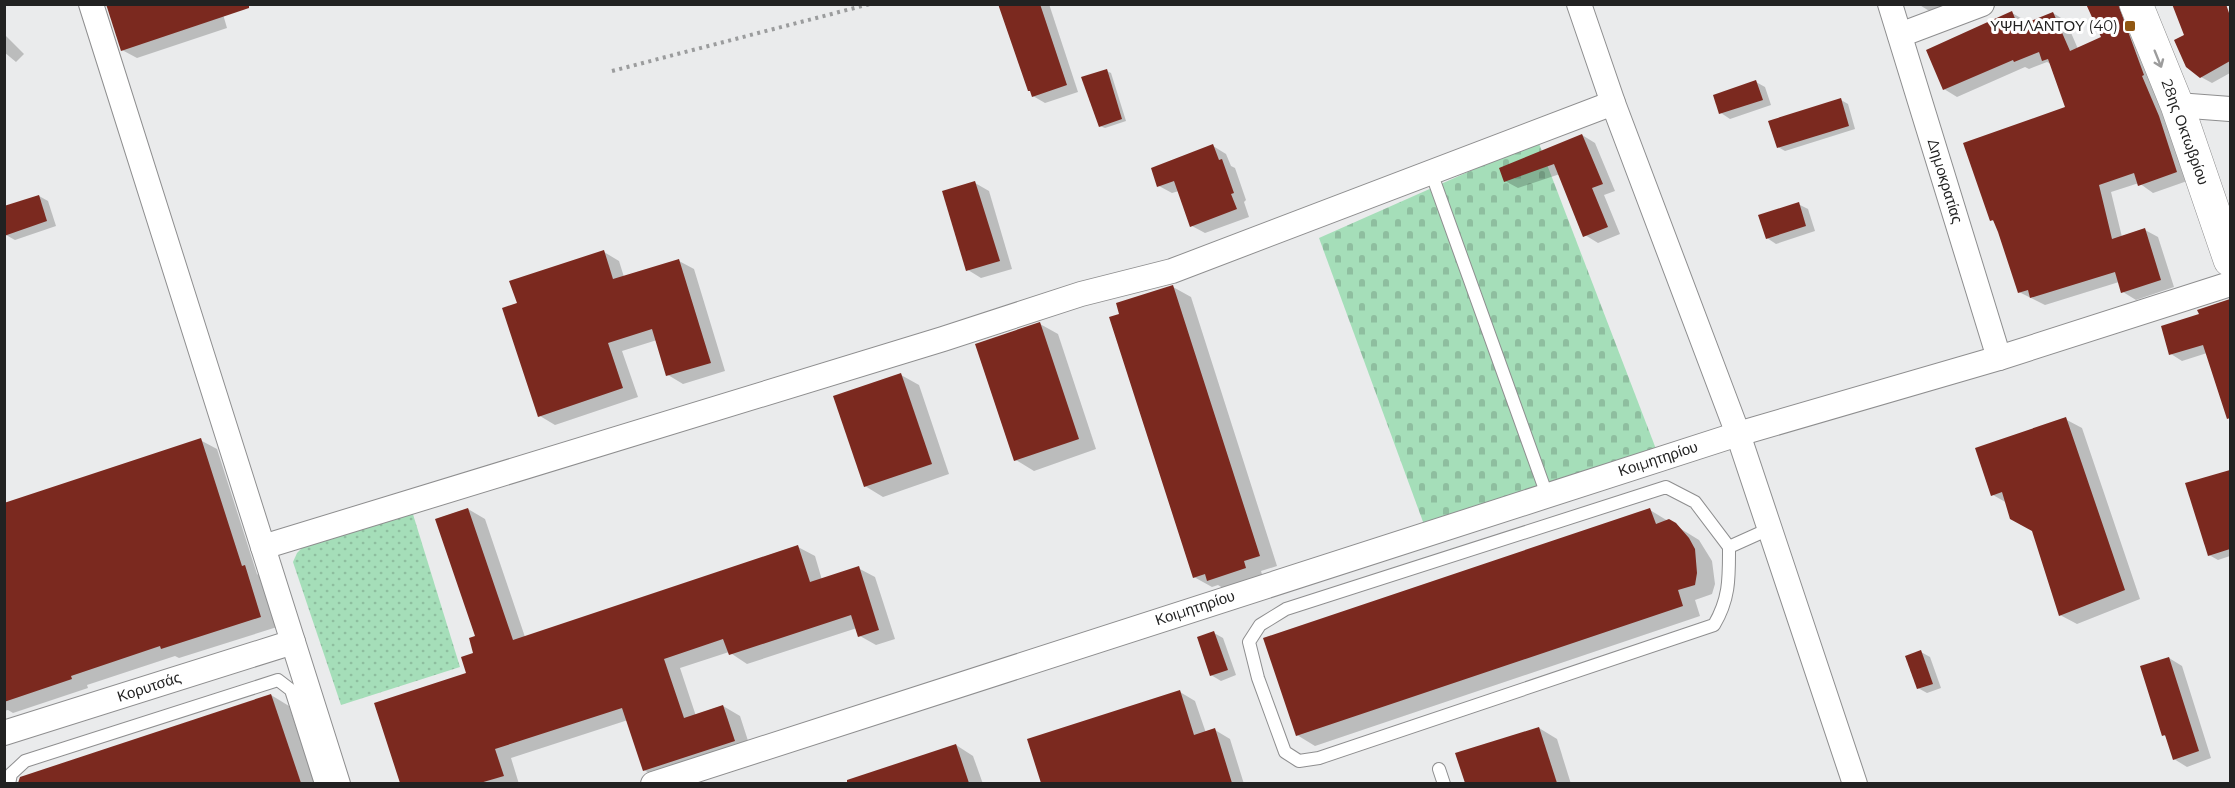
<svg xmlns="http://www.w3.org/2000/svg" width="2235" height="788" viewBox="0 0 2235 788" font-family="Montserrat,sans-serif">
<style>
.grass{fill:url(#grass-dots)}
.cemetery{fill:url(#cemetery-stones)}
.shadow{fill:#0003}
.building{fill:#7b291f}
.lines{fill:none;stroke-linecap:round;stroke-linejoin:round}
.lane-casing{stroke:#8e8e8f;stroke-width:14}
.street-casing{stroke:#8e8e8f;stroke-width:26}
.secondary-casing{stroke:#8e8e8f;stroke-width:34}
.path{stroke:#9b9c9d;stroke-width:4;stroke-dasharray:3 4.5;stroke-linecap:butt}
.lane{stroke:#fff;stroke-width:12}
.street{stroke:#fff;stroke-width:24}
.secondary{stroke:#fff;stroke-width:33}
.oneway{stroke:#9c9c9c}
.poi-dot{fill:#905712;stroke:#fff;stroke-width:2}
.labels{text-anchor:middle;stroke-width:6;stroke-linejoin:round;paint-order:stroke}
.poi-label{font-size:15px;fill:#222;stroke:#fff;text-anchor:end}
.street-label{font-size:15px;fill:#222;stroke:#fff}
</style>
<defs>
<pattern id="grass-dots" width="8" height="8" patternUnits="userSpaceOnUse" patternTransform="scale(1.5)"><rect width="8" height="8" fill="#a5deb9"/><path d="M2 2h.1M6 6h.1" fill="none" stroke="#8ebe9f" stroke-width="1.8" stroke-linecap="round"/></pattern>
<pattern id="cemetery-stones" width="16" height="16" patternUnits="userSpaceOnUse" patternTransform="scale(1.5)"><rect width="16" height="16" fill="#a5deb9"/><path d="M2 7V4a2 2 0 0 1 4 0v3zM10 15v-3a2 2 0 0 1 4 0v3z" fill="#8ebe9f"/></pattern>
</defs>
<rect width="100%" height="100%" fill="#eaebec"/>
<!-- grass -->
<polygon class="grass" points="412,511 460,667 341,705 293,562 297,553 308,542"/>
<!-- cemetery -->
<polygon class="cemetery" points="1538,141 1656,449 1426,530 1319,238"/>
<!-- shadow -->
<g class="shadow">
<polygon points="220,4 227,28 137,58 122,50"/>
<polygon points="1000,4 1049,4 1078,92 1045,103 1033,96"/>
<polygon points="1918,4 1954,4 1931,12"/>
<polygon points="2088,4 2131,4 2190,180 2153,193 2139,183 2111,192 2122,237 2145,230 2158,237 2174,287 2136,300 2123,292 2119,282 2045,305 2019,292 1996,222 1991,220 2067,108 2051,64 2047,62 2029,69 2025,67 1957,97 1944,89 2012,13 2026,21 2027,24 2053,13 2066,21 2078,49 2103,38"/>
<polygon points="2213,4 2230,50 2230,73 2212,83 2201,77 2185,36"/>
<polygon points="4,34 24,54 16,62 4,52"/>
<polygon points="1107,71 1111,73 1126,121 1105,128 1100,126"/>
<polygon points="1756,82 1765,87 1771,105 1730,119 1721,113"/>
<polygon points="1841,100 1848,104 1855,129 1785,151 1778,147"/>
<polygon points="1582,135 1595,143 1615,191 1604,195 1620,234 1598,243 1585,235 1560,174 1518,188 1505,181"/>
<polygon points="1213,146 1226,154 1231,166 1235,168 1246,200 1244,202 1249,217 1205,233 1192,226 1179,191 1172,193 1159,186"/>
<polygon points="975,183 989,191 1012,269 981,278 968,270"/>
<polygon points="39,196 48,201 56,226 15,240 6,235"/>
<polygon points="1798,204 1808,209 1815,231 1776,244 1767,238"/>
<polygon points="604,252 619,261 624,277 679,261 694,269 725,371 683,384 668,375 657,340 622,351 638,397 555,425 540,416 518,304"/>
<polygon points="1173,287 1191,297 1277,566 1261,571 1263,578 1226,590 1218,585 1212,587 1194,577"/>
<polygon points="2230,300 2230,410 2207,353 2182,361 2171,354 2201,315 2199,311"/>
<polygon points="1040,324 1058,334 1096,449 1034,471 1016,460"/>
<polygon points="901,375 919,385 949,474 883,497 865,486"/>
<polygon points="2065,419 2082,428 2140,599 2077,624 2060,615 2033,531 2007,503 1993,495"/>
<polygon points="200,440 217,449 257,574 261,577 277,627 179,658 175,656 87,685 88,688 13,713 8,710 4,711 4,505"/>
<polygon points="2230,471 2230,556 2218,560 2209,555 2187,484"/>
<polygon points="468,509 485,519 525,637 798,547 815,556 822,580 858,568 875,577 895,639 876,645 860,636 857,628 747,664 729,652 680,668 696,716 723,706 740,716 751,750 661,780 644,770 628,720 511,758 519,784 401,784 375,704 468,674 475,654 477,637"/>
<polygon points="1650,510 1699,540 1712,561 1715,584 1712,594 1695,600 1700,616 1315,746 1297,735"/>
<polygon points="1214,633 1223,638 1236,675 1221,681 1211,675"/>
<polygon points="1921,652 1930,657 1941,688 1927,693 1918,688"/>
<polygon points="2169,658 2182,666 2211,758 2187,767 2174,759 2167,737 2163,735"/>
<polygon points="1180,692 1195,701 1206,733 1215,730 1230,739 1244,784 1043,784 1029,740"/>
<polygon points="271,695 289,706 315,784 39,784 35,773"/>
<polygon points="1539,728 1557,739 1571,784 1466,784 1457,754"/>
<polygon points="956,745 973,756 983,784 842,784"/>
</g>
<!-- building -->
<g class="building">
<polygon points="106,4 249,4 249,8 121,51"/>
<polygon points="998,4 1040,4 1067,85 1032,97 1030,91 1028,91"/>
<polygon points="2086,4 2118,4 2144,75 2142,76 2159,116 2177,172 2138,186 2134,173 2099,185 2112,239 2145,228 2161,280 2121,293 2115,272 2030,298 2028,290 2018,293 1998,232 1993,220 1990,221 1963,143 2065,107 2048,59 2042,61 2039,52 2014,62 2013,60 1943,90 1926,50 2012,11 2018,26 2053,12 2070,51 2101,37"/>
<polygon points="2172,4 2226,4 2230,16 2230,61 2200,78 2186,67 2174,40 2184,35"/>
<polygon points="1107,69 1122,119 1099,127 1081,77"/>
<polygon points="1756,80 1763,100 1719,114 1713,95"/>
<polygon points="1841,98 1849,126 1777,148 1768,121"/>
<polygon points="1582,134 1603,184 1592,188 1608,227 1583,237 1554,164 1504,182 1499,168"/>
<polygon points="1213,144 1219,160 1222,159 1234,193 1231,194 1237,209 1190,227 1174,181 1157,187 1151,168"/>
<polygon points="975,181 1000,261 966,271 942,191"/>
<polygon points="39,195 47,221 4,236 4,206"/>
<polygon points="1799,202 1806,226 1766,239 1758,215"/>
<polygon points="604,250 613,279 679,259 711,363 666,376 652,329 608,343 623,388 538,417 502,308 517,303 509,281"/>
<polygon points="1173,285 1260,556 1244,561 1246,568 1207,581 1205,574 1193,578 1109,317 1119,314 1116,303"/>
<polygon points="2230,299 2230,418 2227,419 2203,345 2169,355 2161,326 2199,314 2197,310"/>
<polygon points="1040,322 1079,439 1014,461 975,344"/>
<polygon points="901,373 932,464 864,487 833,396"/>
<polygon points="2066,417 2125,590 2059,616 2032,531 2010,519 2002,492 1991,496 1975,448"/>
<polygon points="201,438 242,566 245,565 261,617 161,649 160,646 71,676 72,679 4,702 4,503"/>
<polygon points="2230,470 2230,549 2208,556 2185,483"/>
<polygon points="468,508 513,640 798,545 810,582 859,566 879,630 858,637 851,615 729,655 723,639 664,659 684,718 723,705 735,741 643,771 622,708 495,749 504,776 480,783 400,783 374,703 466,673 461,657 473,653 469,638 475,636 435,519"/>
<polygon points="1650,508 1656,524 1669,519 1676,523 1689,538 1695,549 1697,573 1695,585 1678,590 1683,606 1296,736 1263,638"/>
<polygon points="1214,631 1228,670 1210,676 1197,637"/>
<polygon points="1921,650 1933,684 1917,689 1905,656"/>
<polygon points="2169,657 2199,751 2173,760 2165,735 2162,736 2140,666"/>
<polygon points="1180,690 1194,735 1215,728 1232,783 1041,783 1027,739"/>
<polygon points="271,694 301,783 18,783 20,777"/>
<polygon points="1539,727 1557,783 1465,783 1455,753"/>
<polygon points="956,744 969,783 847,783 847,780"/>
</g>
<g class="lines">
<!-- lane casing -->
<g class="lane-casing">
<g id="lane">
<polyline points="1431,172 1547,495"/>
<path d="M1729,547L1695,502L1666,487L1286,609L1260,625L1249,642L1258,678L1285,752L1299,761L1319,758L1714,625C1730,598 1729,577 1729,547L1769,529"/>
<polyline points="1439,769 1444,784"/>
<polyline points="9,784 11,774 25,761 278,680 291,690 321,784"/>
</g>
</g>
<!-- street casing -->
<g class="street-casing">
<g id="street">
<polyline points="91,4 338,784"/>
<polyline points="1579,4 1613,103 1738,434 1855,784"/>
<polyline points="1890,4 1999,358"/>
<polyline points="1900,35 1982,4"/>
<polyline points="2177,105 2230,109"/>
<polyline points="263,547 943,339 1081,294 1172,271 1613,103"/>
<polyline points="4,733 293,642"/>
<polyline points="653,784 1738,434 1999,358 2230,284"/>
</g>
</g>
<!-- secondary casing -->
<g class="secondary-casing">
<polyline id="secondary" points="2136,4 2177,105 2230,260"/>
</g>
<!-- path -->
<polyline class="path" points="612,71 870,4"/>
<!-- lane -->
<use href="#lane" class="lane"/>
<!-- street -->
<use href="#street" class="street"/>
<!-- secondary -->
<use href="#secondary" class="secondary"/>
</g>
<!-- one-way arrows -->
<defs><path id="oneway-shaft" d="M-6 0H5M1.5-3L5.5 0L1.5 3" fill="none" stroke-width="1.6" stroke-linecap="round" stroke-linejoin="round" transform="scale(1.5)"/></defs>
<use class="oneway" href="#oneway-shaft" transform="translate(2158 59) rotate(68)"/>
<!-- markers -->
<rect class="poi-dot" x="2124" y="20" width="12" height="12" rx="3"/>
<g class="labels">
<!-- poi labels -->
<g class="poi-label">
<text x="2118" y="31">ΥΨΗΛΑΝΤΟΥ (40)</text>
</g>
<!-- street labels -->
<g class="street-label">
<text transform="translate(2185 132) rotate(70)" y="5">28ης Οκτωβρίου</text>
<text transform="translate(1945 181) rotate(73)" y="5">Δημοκρατίας</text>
<text transform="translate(1658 459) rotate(-18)" y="5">Κοιμητηρίου</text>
<text transform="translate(1195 608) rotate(-18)" y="5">Κοιμητηρίου</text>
<text transform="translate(149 687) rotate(-18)" y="5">Κορυτσάς</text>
</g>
</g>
<!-- border -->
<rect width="2235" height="788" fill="none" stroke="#222222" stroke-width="12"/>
</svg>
